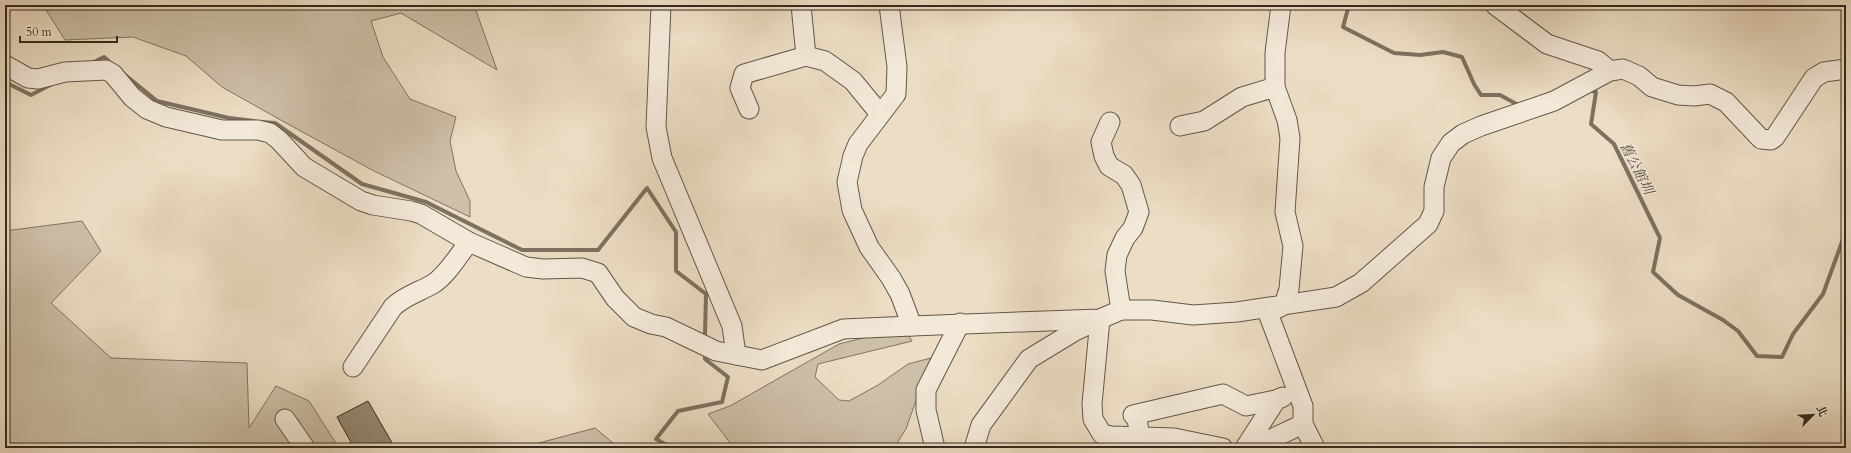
<svg xmlns="http://www.w3.org/2000/svg" width="1851" height="453" viewBox="0 0 1851 453" font-family="Cardo,'Noto Serif TC',serif">
<style>
.green{fill:#cdbfa8;stroke:#807463}
.lines{fill:none;stroke-linecap:round;stroke-linejoin:round}
.stream{stroke:#7d7160;stroke-width:4}
.building{fill:#948774;stroke:#342a1e}
.minor-casing{stroke:#625748;stroke-width:21}
.minor{stroke:#f3e9d9;stroke-width:19}
.labels{text-anchor:middle;stroke-width:3;stroke-linejoin:round;paint-order:stroke}
.water-label{font-size:14px;font-style:italic;fill:#584d3f;stroke:#f3e9d9}
</style>
<rect width="100%" height="100%" fill="#ecddc4"/>
<filter id="stains"><feTurbulence type="fractalNoise" baseFrequency=".005" numOctaves="4"/><feColorMatrix values="0 0 0 0 .2 0 0 0 0 .09 0 0 0 0 .02 0 0 0 .5 -.17"/></filter>
<radialGradient id="worn" r=".72"><stop offset=".6" stop-color="#630" stop-opacity="0"/><stop offset="1" stop-color="#630" stop-opacity=".3"/></radialGradient>
<!-- green -->
<g class="green">
<polygon points="43,5 474,5 497,70 401,13 371,21 383,57 410,99 456,117 450,141 456,171 470,201 470,217 374,171 286,123 222,87 186,56 133,37 65,40"/>
<polygon points="82,221 101,251 51,303 111,358 247,363 249,428 276,386 309,401 339,448 5,448 5,231"/>
<polygon points="906,332 912,341 818,364 815,377 839,400 849,401 878,385 908,364 931,358 906,429 894,448 734,448 708,414 730,406 839,344 871,336"/>
<polygon points="595,428 619,448 522,448 524,447"/>
</g>
<g class="lines">
<!-- stream -->
<g class="stream">
<polyline points="1349,5 1343,27 1394,53 1420,55 1443,52 1462,57 1474,84 1481,95 1500,95 1520,106"/>
<polyline points="92,63 104,57 113,65"/>
<polyline points="124,74 157,101 229,118 254,121"/>
<polyline points="5,82 31,95 52,84"/>
<polyline points="1589,90 1596,92 1591,124 1614,144 1660,238 1653,272 1678,295 1723,320 1738,331 1757,356 1782,357 1793,334 1823,294 1846,231"/>
<polyline points="262,122 275,123 362,184 426,202 522,250 598,250 647,188 676,232 676,271 706,294 705,334"/>
<polyline points="672,448 656,439 678,411 722,402 728,377 705,359 705,357"/>
</g>
</g>
<!-- building -->
<polygon class="building" points="368,401 395,448 354,448 337,417"/>
<g class="lines">
<!-- minor casing -->
<g class="minor-casing">
<g id="minor">
<polyline points="661,5 656,127 662,158 732,326 736,355"/>
<polyline points="801,5 806,56 825,61 853,81 880,114"/>
<polyline points="889,5 897,67 896,94 858,144 853,156 847,182 852,210 869,247 891,278 900,294 912,326 1100,319 1121,310 1152,310 1193,315 1237,312 1336,297 1361,283 1428,224 1434,211 1434,187 1441,158 1451,143 1463,134 1481,126 1554,101 1610,71 1623,69 1639,76 1652,87 1678,95 1694,96 1710,94 1726,102 1761,139 1771,140 1775,137 1814,78 1824,72 1846,69"/>
<polyline points="1281,5 1275,53 1275,87 1287,120 1290,138 1285,212 1293,246 1289,289 1284,305 1268,313 1303,406 1303,424 1315,448"/>
<polyline points="1495,5 1547,44 1598,61 1610,71"/>
<polyline points="5,65 28,78 38,79 65,72 106,70 113,74 132,97 147,109 166,117 222,130 258,130 270,133 279,140 304,167 361,201 373,205 411,211 421,214 469,242 526,267 543,269 582,268 598,273 615,298 634,317 651,324 666,327 716,351 762,360 843,329 912,326"/>
<polyline points="749,109 740,88 744,74 806,56"/>
<polyline points="1110,122 1101,142 1104,156 1109,166 1124,175 1131,185 1139,212 1133,228 1125,238 1117,255 1115,271 1121,310"/>
<polyline points="1180,126 1204,121 1242,97 1275,87"/>
<path d="M353,367L393,307C404,296 419,292 433,284C447,275 458,256 469,242"/>
<polyline points="285,419 305,448"/>
<polyline points="1140,437 1137,419 1133,415 1223,394 1246,406 1276,400"/>
<polyline points="935,448 926,410 926,390 960,323"/>
<polyline points="974,448 981,425 1029,359 1075,331 1100,319 1092,404 1093,419 1102,434 1112,436 1174,438 1223,448"/>
<polyline points="1245,448 1276,400 1283,397"/>
<polyline points="1247,448 1265,442 1303,424"/>
</g>
</g>
<!-- minor -->
<use href="#minor" class="minor"/>
</g>
<g class="labels">
<!-- water labels -->
<g class="water-label">
<text transform="translate(1637 168) rotate(63)" y="5">舊公館圳</text>
</g>
</g>
<!-- margin -->
<rect width="1851" height="453" fill="none" stroke="#ecddc4" stroke-width="20"/>
<rect x="6" y="6" width="1839" height="441" fill="none" stroke="#342a1e" stroke-width="2"/>
<rect x="10" y="10" width="1831" height="433" fill="none" stroke="#342a1e"/>
<!-- north arrow -->
<g transform="translate(1813 415) rotate(66)" stroke="#f3e9d9" stroke-width="3" paint-order="stroke">
<path d="M0-3L7 15L0 10L-7 15Z" fill="#342a1e"/>
<text y="-6" font-size="11" font-weight="bold" text-anchor="middle" fill="#342a1e">北</text>
</g>
<!-- scale -->
<path d="M20 36v6h97v-6" fill="none" stroke="#342a1e" stroke-width="2"/>
<text x="26" y="36" font-size="12" fill="#342a1e" stroke="#f3e9d9" stroke-width="3" paint-order="stroke">50 m</text>
<rect width="100%" height="100%" filter="url(#stains)"/>
<rect width="100%" height="100%" fill="url(#worn)"/>
</svg>
